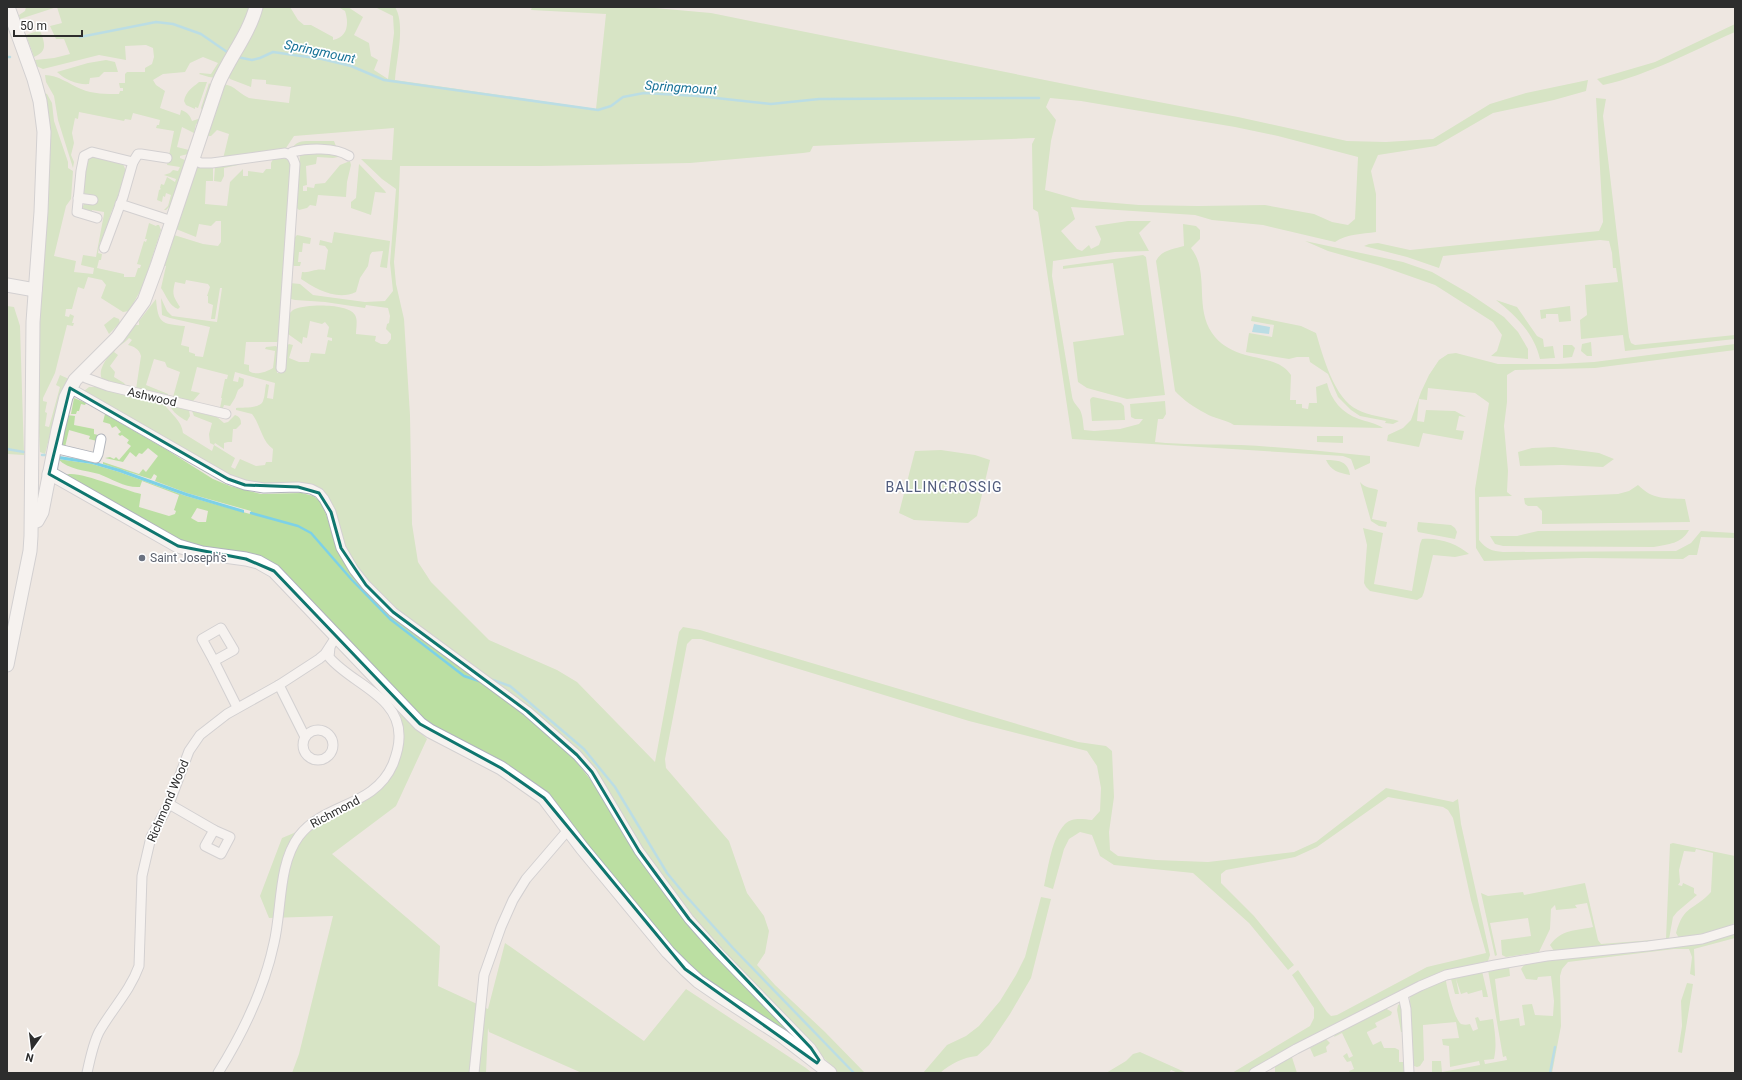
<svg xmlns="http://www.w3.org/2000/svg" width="1742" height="1080" viewBox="0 0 1742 1080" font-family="Roboto,sans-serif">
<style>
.green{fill:#bbdfa2;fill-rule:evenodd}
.water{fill:#7dd1e7}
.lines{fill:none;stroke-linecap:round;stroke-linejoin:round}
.stream{stroke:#7dd1e7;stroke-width:2.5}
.street-casing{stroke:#b1b4bc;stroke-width:11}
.secondary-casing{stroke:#b1b4bc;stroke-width:15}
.street{stroke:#fff;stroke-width:9}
.secondary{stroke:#fff;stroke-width:13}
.marked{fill:none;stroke:#0f766e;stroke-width:3;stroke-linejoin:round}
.worship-dot{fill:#6b7280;stroke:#fff;stroke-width:1.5}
.labels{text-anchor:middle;stroke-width:3.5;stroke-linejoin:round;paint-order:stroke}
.street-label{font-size:12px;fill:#2d2d2d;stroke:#fff}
.worship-label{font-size:12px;fill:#5b616d;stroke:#fff;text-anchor:start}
.water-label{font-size:13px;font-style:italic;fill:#187397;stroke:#fff}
.quarter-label{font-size:14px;letter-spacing:1px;fill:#505b7c;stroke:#fff}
</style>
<rect width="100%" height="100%" fill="#eee7e1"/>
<!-- green -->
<g class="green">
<path d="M26,7H251L217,78L209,77L199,74L200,73L211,74L218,63L203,57L190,63L185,72L163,74L153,80L156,85L165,91L160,108L180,115L181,110C187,112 190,115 192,121L201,118L202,110L201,108L209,83L211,85L202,121L196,124L194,133L182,127L177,147L189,150L188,154L180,156V158L185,160L171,205L166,210H164L168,206L171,195L166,193L165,197L163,196L162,202L157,200L159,190L161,189L160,188L161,184L164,185L167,177L175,182L176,179L164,175L170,173L173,170L178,171L180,167L167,165L174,131L156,128L157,125H159L160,120L133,113L131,120L125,119L124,121L79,112L78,119L75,118L72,133L74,143L71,155L74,162L73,168L58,120L54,96L46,82L45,75C58,75 69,84 81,89C93,94 106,94 119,94L120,91H123V88H120L119,83H125V74L127,72H145V68L152,64L154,57L153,48L146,45L125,46L126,60L99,55L43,69L36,66L35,60L54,58L70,54L64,39H56L50,26L62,23L57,7L20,19L19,15L25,11Z"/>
<path d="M261,7H290L298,20L304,25H311L333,37V40C348,37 349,23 345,11L338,7H348L363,17L354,35L369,43L371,56L378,60L374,70L388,79L394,33L393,16L375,7H395C406,25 396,60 395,80L596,109L606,14L531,10L532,7H644L711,13L1090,89L1238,117L1347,141L1386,142L1433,139L1490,104L1526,93L1588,80L1586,91L1554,100L1493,113L1436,146L1378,155L1371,171L1376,194V232C1362,234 1347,234 1335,242L1263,225L1212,220L1195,215L1071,207L1075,219L1061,231L1077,249L1082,251L1089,245L1091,249L1099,245L1101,239L1095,226L1128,221H1151L1139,233L1149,251L1115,252L1053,261L1052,276L1072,396C1073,403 1077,405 1080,410C1083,416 1083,423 1084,430L1094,431L1120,429L1139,424L1143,419H1135L1131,417L1130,404L1165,401L1166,414L1163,419H1158L1155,442C1184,445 1212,444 1241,445C1284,447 1327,452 1370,456V463L1355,470L1351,459L1343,456L1072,439L1038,212L1033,209L1032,144L1035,138C961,141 887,142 813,146L810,152L803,153L690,163L541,166H400L398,216L394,262L396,284L404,319L410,415L412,524L418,562L431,582L489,640L557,670L577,682L655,762L679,632L683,627L700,630L1078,742L1106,746L1112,751L1114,797L1109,832L1110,850L1118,856L1156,860L1208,862L1294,852L1316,842L1386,788L1453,802L1458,799L1461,824L1490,955L1488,961L1440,972L1422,980L1274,1056L1248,1073H1232L1310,1026L1314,1018V1008L1292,975L1298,970L1327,1012L1331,1016L1337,1015L1427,967L1486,953L1471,900L1453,818L1448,810L1443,807L1388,797L1317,847L1295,857L1226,870L1221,874V883L1254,916L1294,965L1288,970L1249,923L1193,873L1114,865L1100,856L1092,835L1080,832L1069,839L1064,849L1053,889L1044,886C1048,868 1052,837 1065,824C1072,817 1083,819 1092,820L1100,811L1101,788L1097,766L1087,751L969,721L701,639H692L687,644L665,759L666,768L729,841L747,893L764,916L769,931L765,953L757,965L775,985L825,1032L865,1073H838L689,915L660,876L626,824L608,790L595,771L545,722L503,687L397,609L379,593L350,557L345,545L334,510L327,495L319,487L306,483H261L247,481L230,475L84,391L89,387H98L164,404C171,414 182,421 183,433L212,451L214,445L210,443L209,434L212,423L194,416L192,411L217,417L224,423L228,422L235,415C240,417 241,419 241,424L236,429H233L232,442H228L224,443V449L215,443L214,445L235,458L231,467L235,469L240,459L256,466L265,465L266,462H272L273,449C262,442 260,424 252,414L236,410V408C243,407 260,409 263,401C265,396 265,389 266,384L269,385L267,398L273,399L275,383L235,372L233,381L238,382L239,377L244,379L243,386L238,390L235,398L230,406L224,405L223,408H220L222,398H221L225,379H227L228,375L197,367L191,391L200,393L193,401L173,397L180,372L167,367L165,362L154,359L146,385L168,394V396L136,389L141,356C139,349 135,347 128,345L132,340L129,338C124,344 118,345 114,352L118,355L110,366L115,372L114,377L124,383L126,386L102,379C94,365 126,337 135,325H139V321L156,299C158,323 161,324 185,326L181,345L189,347V352L195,354V356L203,357L210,327L170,318L162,315L161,298L167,311L172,316L217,322L222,288H220L215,319H211L213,305L208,303V296H207L210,287L208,284L186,280L185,284L175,282C172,295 173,296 180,307L178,309C169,306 166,295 161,288L166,266L162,265L174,235L203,244L218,246L221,242V221H216L211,226L199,224L196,237L176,229V226L196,168L213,166V181H206L205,204L227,206L230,182L243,169V176H248V171L263,173L266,169H271V163L273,159L284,158L290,161L291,165L281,340L277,342H246L244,364L249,365V371C256,376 266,372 273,368L275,351L265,349L266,347L276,346L279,349L277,373L283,372L285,347L289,344L293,345L289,358L299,362H309L311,353L325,354L328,340L332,341V338L327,337L329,327L325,322L322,324L310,321L307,338L303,337L302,344L288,334V315C290,313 292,310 295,309C307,304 348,303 355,315C358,320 356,328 356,334L376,336L375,341L381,344H387L391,339V334L386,329L387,324L389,323L390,316L388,308L366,305L365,308L325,302L295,300L291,299L290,295V283L300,284L313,295L365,302L385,301L393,291L390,263L396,189L382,179L361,159L392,160L394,128L294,136L286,148L281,152L223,159L229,134L217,130L211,136H208L223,84C236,86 238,93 249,98L289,103L291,87L266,84V80L252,79L251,87L230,79L228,76ZM1050,98L1081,101L1235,127L1278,136L1358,157L1355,219L1348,225L1332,222L1314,214L1265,205L1198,206L1139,205L1080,200L1045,190L1051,141L1056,120L1046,107Z"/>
<path d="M1735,24V32C1692,51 1649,75 1603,85L1597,79L1655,62Z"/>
<path d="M40,30C44,42 49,51 34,57L26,35Z"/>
<path d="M106,60L115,62L118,72H104L99,77L90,78L89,84C78,85 65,80 57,72L88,63Z"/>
<path d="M199,82H207L198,108L195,107V109L186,105L184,101C186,91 192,88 199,82Z"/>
<polygon points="44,93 47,94 52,103 54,121 68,162 68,168 73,171 71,199 66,206 54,256 76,261 74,272 93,274 94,268 81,265 83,255 96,257 104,214 104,212 92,210 92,213 84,211 82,208 84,204 94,205 95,198 86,195 83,192 86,163 89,158 94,157 123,164 126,171 119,195 111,213 103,242 100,242 98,253 102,254 101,260 99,260 97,268 124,274 124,277 135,277 138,268 140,268 141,265 137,264 144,241 146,242 147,239 145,239 149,223 156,226 157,225 159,225 161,230 143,286 129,311 123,312 101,298 106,285 102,280 88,277 84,289 78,287 72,309 66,309 65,316 69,317 70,314 74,316 72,323 74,323 73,326 67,325 55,373 43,398 43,401 47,402 45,412 47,413 45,426 49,427 60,387 56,385 60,375 69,379 62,389 45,454 40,452 37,393"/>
<polygon points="1596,98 1606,99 1603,116 1629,337 1631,343 1635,345 1735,335 1735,339 1625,351 1623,335 1581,339 1580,320 1587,315 1585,285 1618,282 1616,268 1613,268 1612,253 1609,241 1600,240 1443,256 1439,268 1407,257 1364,246 1369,244 1378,243 1410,250 1599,231 1603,222"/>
<path d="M313,141H334L337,149H292C296,140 305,141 313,141Z"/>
<polygon points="330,152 343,156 333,158 317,157 316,164 306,166 307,185 303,186 303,191 307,191 307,187 314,188 315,184 325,183 340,165 350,161 351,165 347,182 346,197 318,195 316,206 310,205 307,208 299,210 296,207 300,154"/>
<polygon points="239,163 238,165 224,168 224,176 221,182 214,181 215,166"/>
<polygon points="359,164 385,191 386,193 375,192 371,215 351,208 351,202 356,198"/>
<path d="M1183,224L1196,226L1200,230V239L1191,248C1210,272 1194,306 1212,333C1234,365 1276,351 1291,375L1290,400H1296V404H1302V408L1308,409L1309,403H1317L1316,387L1327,383C1331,400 1342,413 1359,419C1367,422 1376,423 1383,428L1234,425C1225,419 1214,419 1205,413C1195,408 1182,399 1175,391L1156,261C1161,250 1174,249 1184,246Z"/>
<path d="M334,232L390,241L387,268L380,267L383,251L372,252L370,255L368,266L360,278L356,292C337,301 316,289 301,279L302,272C311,273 315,268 325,270L328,250L325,246L319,245L320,240L332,243Z"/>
<polygon points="297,235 311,238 310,244 303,243 302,252 299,252 298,262 301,262 300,266 294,266 291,263 292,240"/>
<polygon points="1305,241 1403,262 1432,272 1470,294 1504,317 1518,332 1528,349 1528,359 1491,356 1497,351 1502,335 1493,322 1435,285 1381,266 1328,251"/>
<polygon points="1143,255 1146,257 1165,395 1127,399 1087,388 1078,382 1073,342 1124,335 1113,263 1063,269 1063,266"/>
<path d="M1496,300L1517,307L1537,336L1543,339L1544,347L1553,346L1555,358L1540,359C1534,333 1516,316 1496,300Z"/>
<polygon points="7,306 14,307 20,326 24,455 7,454"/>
<polygon points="1570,306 1571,321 1559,322 1558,314 1546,314 1546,318 1541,319 1540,310"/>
<path d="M1252,316L1301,326L1316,333C1323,356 1334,399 1358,410C1367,415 1388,418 1399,421L1393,424L1385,423L1386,421L1360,416L1351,410L1338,397L1328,374L1310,362L1309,357H1297L1289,359L1246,352L1249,333L1272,337L1274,325L1251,321Z"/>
<polygon points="114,317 119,319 120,323 109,334 104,325"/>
<polygon points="1591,342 1592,356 1587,356 1581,351 1582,344"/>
<path d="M1735,344V350L1595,368L1515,370L1507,375V402L1504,426L1508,471L1507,492L1512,496L1479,497V540C1486,549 1492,551 1503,552L1676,551L1691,543L1701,531L1735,533V538L1701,537L1697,555H1689L1683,559L1584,558L1484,561L1476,548L1475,489L1489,403L1475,393L1428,388L1427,400L1419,399L1417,421L1424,422L1426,410L1455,411L1466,417L1459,416L1456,430L1464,431L1462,440L1423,433L1419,447L1387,441L1388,435L1403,428L1411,420L1421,392L1429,375L1439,360L1448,354L1456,353L1498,364H1557L1594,362Z"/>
<polygon points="1563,345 1572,345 1575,348 1572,357 1563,358"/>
<polygon points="1093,397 1121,403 1124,406 1125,420 1092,421 1090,400 1091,398"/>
<polygon points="74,398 86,403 85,405 81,404 79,411 77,411 76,414 71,414"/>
<path d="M170,406L189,410L190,416L187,421C180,418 172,411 170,406Z"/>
<path d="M105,414L167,450L213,479L230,486L261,494L302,493L313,496L320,501L326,514L337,549L362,587L391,616L498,694L525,715L574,759L602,794L637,854L808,1049L687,966L545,796L432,729L271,564L188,546L66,475C75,469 127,491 141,494L139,507L169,516L175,514L176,511L174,510L179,495L142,481L140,487C125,488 112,479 99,474C85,470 69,470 58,459L92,464L119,472L186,496L250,514L251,511L187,493L155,481L157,476L154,474L151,479L103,464V462L139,474L143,469L146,472L158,456L148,448L142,454L139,453L136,457L130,452L123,462L105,458L110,457L114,459L116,457L119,460L131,446L127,443L129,440L122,435L120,436L118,434L121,432L116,426L112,428L110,424L103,422ZM197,508L208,511L206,522H198L191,518Z"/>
<polygon points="67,415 75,416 74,425 94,429 94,434 98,435 97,441 89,439 90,436 69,430 65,447 61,445"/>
<polygon points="1317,436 1343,436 1343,443 1317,442"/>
<polygon points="1554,447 1599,453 1614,459 1603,467 1562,465 1520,466 1518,452 1532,448"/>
<polygon points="941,450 975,455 990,460 977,516 968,523 914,520 899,513 915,451"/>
<path d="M1326,460C1338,460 1348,461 1350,475C1339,473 1331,471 1326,460Z"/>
<path d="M1360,482C1366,489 1371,487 1378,490L1372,519L1387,522L1386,527L1379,526L1371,521Z"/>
<path d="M1638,485C1653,500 1665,498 1685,499L1690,522L1542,524V511L1537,506H1528L1525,504L1524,498L1618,494L1629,491Z"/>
<polygon points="1418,522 1451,525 1455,528 1457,532 1455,539 1418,532 1417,529"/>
<path d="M1363,528L1383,533L1374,584L1412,591L1420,544L1422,539C1438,537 1458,544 1469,554L1455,557L1433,555L1424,592L1422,597L1417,600L1370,591L1366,587L1364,583L1367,545Z"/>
<path d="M1689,530C1681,544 1669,544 1654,547L1503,546L1495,544L1490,536H1517L1538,531Z"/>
<polygon points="399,710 427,739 396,806 332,854 440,946 438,986 488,1009 505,943 644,1041 686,989 806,1068 812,1073 582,1073 489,1032 488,1028 486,1073 292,1073 299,1054 333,916 269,918 260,896 282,838 313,825 376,792 404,744"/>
<path d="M1673,843L1735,856V923C1718,932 1698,935 1679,938L1676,933C1684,904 1694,911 1711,892L1713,853L1696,849L1695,852L1684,851L1679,870L1680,882L1678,885L1682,886L1683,883L1694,888V893L1697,895L1677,912L1673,917L1669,939H1667L1666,941L1554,951L1550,945C1562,929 1575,931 1593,927L1587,903L1575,905L1577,908L1556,910L1555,905L1551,909L1550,929L1539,952L1506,957L1502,955L1501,940L1531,936L1528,918L1490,923L1497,955L1495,956L1481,893L1488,896L1523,892L1524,895L1585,883L1598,940L1601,944L1666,939L1670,844Z"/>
<path d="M1041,897L1051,899L1031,978L1010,1014L989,1045L977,1056C964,1057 950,1064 940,1073H923L947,1045L966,1036L979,1026L1000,1001L1016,975L1025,957Z"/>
<path d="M1735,933V938L1694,949L1695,976L1690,974L1692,957L1689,949H1674L1568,962L1562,969L1560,976L1561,1026L1552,1073H1432V1061H1441L1442,1072L1480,1065L1479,1061L1450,1067L1449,1046L1443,1045L1442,1039L1459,1038L1456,1022L1423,1025L1424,1060L1420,1066L1417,1067L1411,1065L1410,998L1411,994L1443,980L1446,981C1447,989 1455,1020 1461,1024C1464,1025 1467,1025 1470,1024L1473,1031L1478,1029L1475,1018L1478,1017L1480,1021L1493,1019C1495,1033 1497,1045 1494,1059L1484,1060L1485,1064L1507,1060L1506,1056L1503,1057L1488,970L1509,966L1510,976L1495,979L1500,1021L1519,1018L1520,1026L1525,1025L1522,1005L1532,1004L1535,1015L1553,1016L1554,1001L1551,976L1538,977L1537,980L1526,979L1521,969L1524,965L1557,958L1704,943Z"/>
<polygon points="1482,971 1488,997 1483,997 1482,990 1468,994 1467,992 1461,994 1456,979 1459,994 1455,994 1451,979 1455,976"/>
<polygon points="1687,983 1693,984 1682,1053 1678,1052 1682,1026 1681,1001"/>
<polygon points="1401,1003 1402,1004 1406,1073 1350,1073 1349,1071 1354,1069 1351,1061 1347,1062 1343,1056 1347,1053 1349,1058 1353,1056 1342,1033 1334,1037 1336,1032 1385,1008 1392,1012 1391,1015 1375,1023 1377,1027 1367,1032 1367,1033 1373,1045 1381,1041 1384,1048 1395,1048 1399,1050 1399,1062 1405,1062 1403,1032 1401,1032 1397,1010 1398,1005"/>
<polygon points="1326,1039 1330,1043 1326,1047 1327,1052 1314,1057 1310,1048"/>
<polygon points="1140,1052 1187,1073 1178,1073 1171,1070 1169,1073 1106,1073 1126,1061 1133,1054"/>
<polygon points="1291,1054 1297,1073 1275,1073 1275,1064"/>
</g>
<!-- water -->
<g class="water">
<polygon points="1254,324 1270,327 1269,334 1252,332"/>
<polygon points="59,456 92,461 120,469 187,493 244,510 244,513 186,496 119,472 92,464 58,459"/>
</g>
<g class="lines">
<!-- stream -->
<g class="stream">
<polyline points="80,37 156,22 173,24 201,34 227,52"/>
<polyline points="7,57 10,57"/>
<polyline points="237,57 252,60 260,58 273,52 322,59 351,66 384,80 598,110 611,106 623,97 644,93 698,96 771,104 819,99 1039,98"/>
<polyline points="7,449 24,452"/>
<polyline points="42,455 45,455"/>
<polyline points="251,513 298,526 311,533 352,580 390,619 464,676 479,681"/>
<polyline points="493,680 510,686 584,749 615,787 667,873 686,896 733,948 854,1073"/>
<polyline points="1550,1073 1555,1047"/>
</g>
<!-- street casing -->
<g class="street-casing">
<g id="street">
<path d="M291,155L292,152C308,148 335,147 349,156"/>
<path d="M193,160L201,163H212L285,153C292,155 293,158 295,164L281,368"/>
<polyline points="133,162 138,154 141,154 167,158"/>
<polyline points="78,198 93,200"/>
<polyline points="120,204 172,221"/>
<polyline points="97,218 77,212 81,171 84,156 92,152 133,162 123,197 104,248"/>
<polyline points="81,373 86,378 108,386 226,414"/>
<polyline points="70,388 228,479 245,485 264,488 298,487 311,489 319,493 324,499 331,512 341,548 354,570 366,585 393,612 527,711 577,755 592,772 639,851 689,919 718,952 811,1048 819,1060 817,1063"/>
<polyline points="54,448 96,458 98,454 101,439"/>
<polygon points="221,628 234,650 214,661 202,639"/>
<polyline points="214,661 237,707"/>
<polyline points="279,685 305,737"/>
<circle cx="318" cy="745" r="15"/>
<polyline points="169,804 214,830"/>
<polygon points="214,830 230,837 221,854 205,846"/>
<polyline points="1403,995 1406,1009 1409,1073"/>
<path d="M87,1073C90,1059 93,1044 99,1032C112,1009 130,991 139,966L142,876L151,837L169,804L189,751L200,735L227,714L279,685L319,659L325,654L336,637"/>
<path d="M218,1073C243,1033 264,990 274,943C282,909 278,864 299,836C325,802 374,808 393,764C396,756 399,747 399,738C401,696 351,684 329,657L330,647"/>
<polyline points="474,1073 484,975 501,927 513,900 526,879 568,830"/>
<polyline points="1254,1073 1296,1049 1420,986 1446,975 1495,965 1547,956 1648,946 1702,939 1735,929"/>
</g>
</g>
<!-- secondary casing -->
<g class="secondary-casing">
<g id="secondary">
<polyline points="7,285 35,290"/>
<polyline points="49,474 55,476 178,546 202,553 246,559 258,562 274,571 420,724 430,731 501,768 544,798 582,848 668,952 685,969 698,981 723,998 782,1036 830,1073"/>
<path d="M32,522L37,521L42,512L58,430L66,397L75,380L118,337L144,301L157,266L218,84C229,58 249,34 256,7"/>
<polyline points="7,665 30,551 31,536 33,322 41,212 44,132 40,101 34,79 8,7"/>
</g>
</g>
<!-- street -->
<use href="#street" class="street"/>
<!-- secondary -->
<use href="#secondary" class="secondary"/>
</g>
<!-- marked area -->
<path d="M0 0H1742V1080H0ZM70,388L228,479L245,485L298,487L319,493L331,512L341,548L366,585L393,612L527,711L577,755L592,772L639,851L689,919L811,1048L819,1060L817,1063L685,969L544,798L501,768L420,724L274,571L246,559L178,546L49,474Z" fill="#eee7e1" fill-opacity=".55" fill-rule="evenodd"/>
<path class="marked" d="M70,388L228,479L245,485L298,487L319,493L331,512L341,548L366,585L393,612L527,711L577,755L592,772L639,851L689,919L811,1048L819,1060L817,1063L685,969L544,798L501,768L420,724L274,571L246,559L178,546L49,474Z"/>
<!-- markers -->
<circle class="worship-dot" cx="142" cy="558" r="4"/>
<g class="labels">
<!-- street labels -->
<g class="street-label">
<text transform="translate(152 397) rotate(13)" y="4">Ashwood</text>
<text transform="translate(168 801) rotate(-67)" y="4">Richmond Wood</text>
<text transform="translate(335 812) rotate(-28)" y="4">Richmond</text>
</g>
<!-- worship labels -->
<g class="worship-label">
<text x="150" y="562">Saint Joseph's</text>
</g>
<!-- water labels -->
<g class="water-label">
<text transform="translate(320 51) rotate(12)" y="5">Springmount</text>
<text transform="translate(681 87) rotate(4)" y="5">Springmount</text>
</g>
<!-- quarter labels -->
<g class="quarter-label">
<text x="944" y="492">BALLINCROSSIG</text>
</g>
</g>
<!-- border -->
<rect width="1742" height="1080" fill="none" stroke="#2d2d2d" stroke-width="16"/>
<!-- north arrow -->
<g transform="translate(32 1048) rotate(194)" stroke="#ffffff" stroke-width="3" paint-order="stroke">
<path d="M0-3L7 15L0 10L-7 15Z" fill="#2d2d2d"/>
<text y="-6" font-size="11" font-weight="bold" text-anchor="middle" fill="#2d2d2d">N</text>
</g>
<!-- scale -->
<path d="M14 30v6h68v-6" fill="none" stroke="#2d2d2d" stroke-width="2"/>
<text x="20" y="30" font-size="12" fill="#2d2d2d" stroke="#ffffff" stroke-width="3" paint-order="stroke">50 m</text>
</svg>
